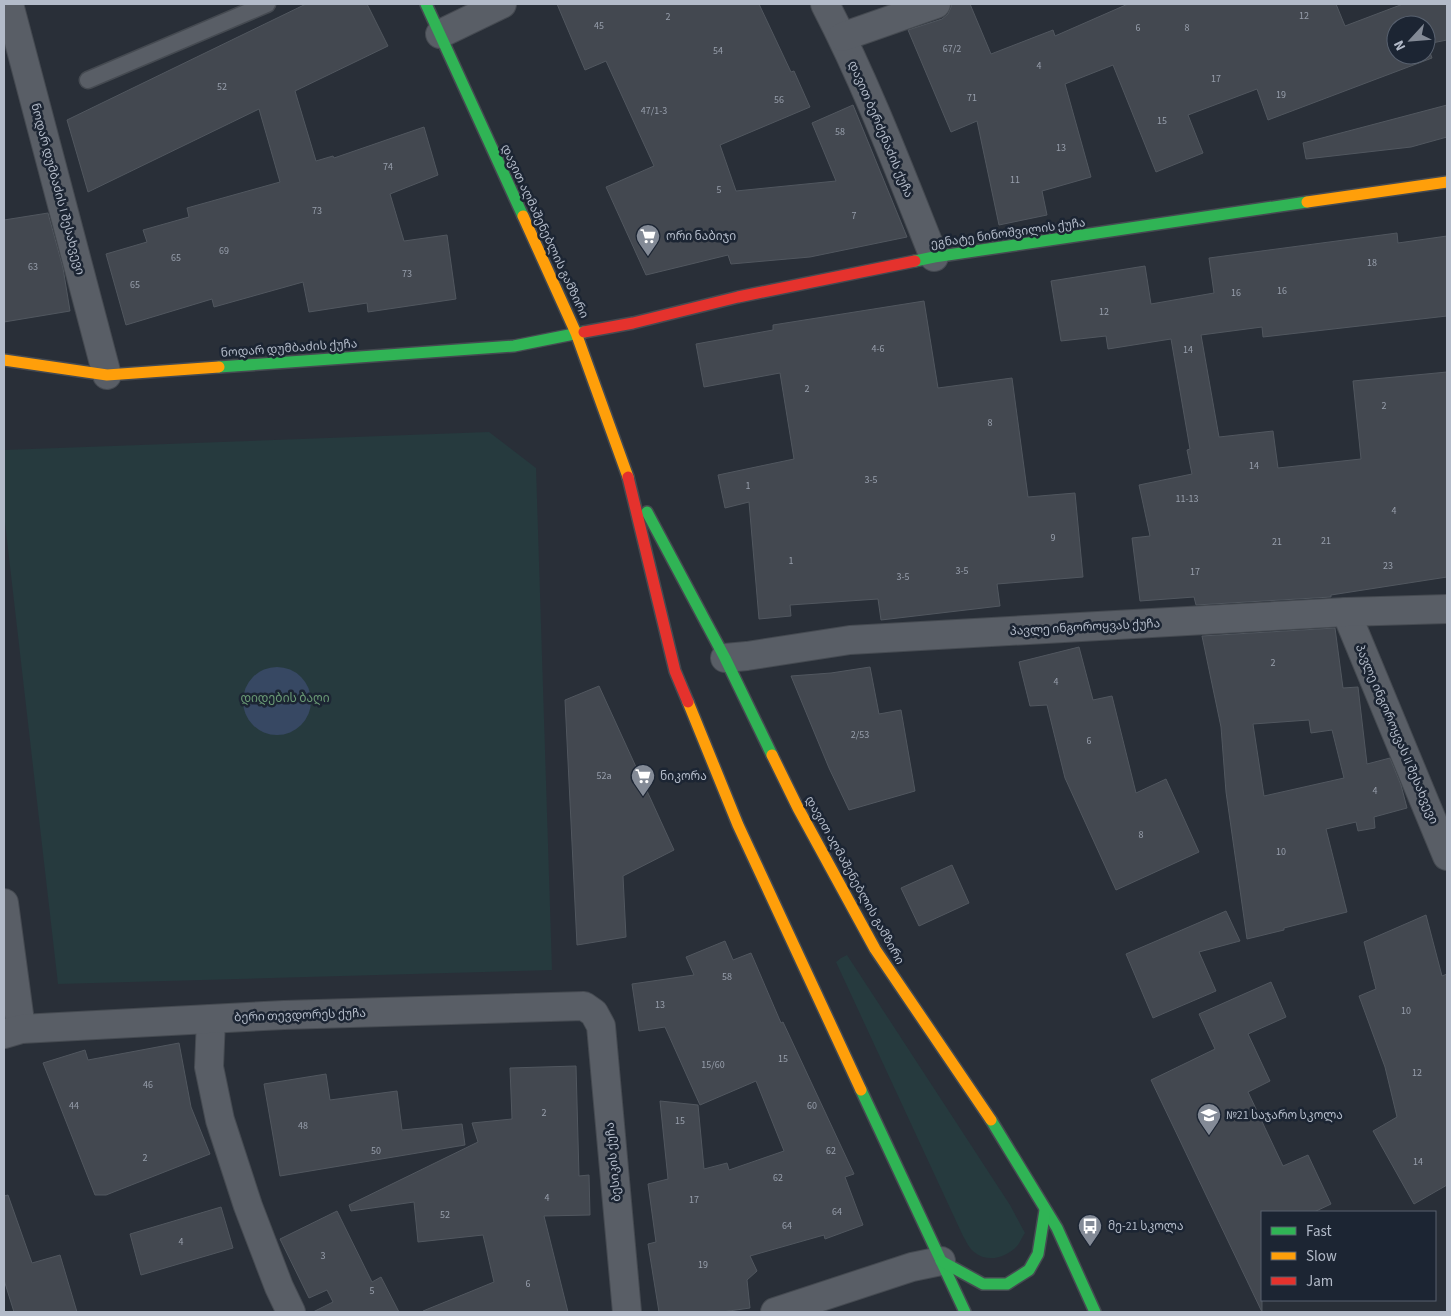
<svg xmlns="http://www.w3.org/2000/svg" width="1451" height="1316" viewBox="0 0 1451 1316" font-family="'Source Sans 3','Noto Sans Georgian',sans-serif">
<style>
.green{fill:#263a3e}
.water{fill:#374863}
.building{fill:#434850;stroke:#51575f;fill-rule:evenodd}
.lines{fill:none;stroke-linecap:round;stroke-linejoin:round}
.lane-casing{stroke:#454a51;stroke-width:19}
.street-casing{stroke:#454a51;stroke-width:30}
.fast-casing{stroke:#454a51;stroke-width:14}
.slow-casing{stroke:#454a51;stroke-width:14}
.jam-casing{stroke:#454a51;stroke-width:14}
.lane{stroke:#595e66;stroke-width:16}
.street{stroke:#595e66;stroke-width:28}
.fast{stroke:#30b455;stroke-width:11}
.slow{stroke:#ff9f0a;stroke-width:11}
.jam{stroke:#e5322d;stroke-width:11}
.labels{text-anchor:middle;stroke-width:5;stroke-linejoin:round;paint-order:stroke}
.number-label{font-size:10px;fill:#979eab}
.street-label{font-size:12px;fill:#b3bbc9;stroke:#1c2533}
.poi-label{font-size:12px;fill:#b3bbc9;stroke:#1c2533;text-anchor:start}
.park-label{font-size:12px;fill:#6a9a75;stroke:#1c2533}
</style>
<rect width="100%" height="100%" fill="#292f38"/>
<!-- green -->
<g class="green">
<polygon points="489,432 536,468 552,970 58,984 4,514 4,450"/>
<path d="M847,955L1010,1205L1025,1233C1022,1237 1020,1243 1017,1246C1006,1258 987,1263 974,1252C969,1248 966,1241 963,1236L836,962L841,958Z"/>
</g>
<!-- water -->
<circle class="water" cx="277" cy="701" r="34"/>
<!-- building -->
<g class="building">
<polygon points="306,4 367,4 388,46 295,91 316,161 333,156 334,158 424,127 438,175 390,194 404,241 447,235 456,299 368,312 367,303 309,312 303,282 214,307 212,299 126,325 106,254 147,242 143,230 189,217 187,208 280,182 259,109 88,192 67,120"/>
<polygon points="557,4 759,4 791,72 794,71 810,107 720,145 736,191 836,181 812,123 853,105 907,237 810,257 731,264 728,255 646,275 606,187 654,166 606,61 585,70"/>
<path d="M951,4H970L991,54L1053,30L1055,36L1128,4H1336L1345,26L1403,4H1447V40L1427,44L1432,58L1268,120L1257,89L1188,115L1203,153L1156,172L1113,65L1065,84L1091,177L1042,191L1047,215L999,225L977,121L951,132L908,30L942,19L948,14L951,7ZM1396,25H1426V55H1396Z"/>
<polygon points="1447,105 1447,137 1411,147 1306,159 1303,143"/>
<polygon points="48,213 63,268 70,311 4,322 4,220"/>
<polygon points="1397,233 1398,243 1447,236 1447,316 1263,337 1262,327 1201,335 1219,437 1273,431 1278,468 1361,459 1353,381 1447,372 1447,577 1331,595 1331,597 1196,605 1194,597 1140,601 1132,538 1150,536 1139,485 1192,474 1187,450 1190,449 1171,339 1108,349 1106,336 1061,341 1051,281 1145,266 1151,304 1214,293 1209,258"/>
<polygon points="924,301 938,388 1012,378 1028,497 1075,493 1083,577 997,584 1000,606 881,620 878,599 790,605 791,616 759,619 749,502 725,508 718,475 794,459 780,373 704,387 696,344 773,330 773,325"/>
<path d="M1335,628L1343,688L1358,687L1367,764L1390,758L1401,785L1407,808L1374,817L1375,828L1358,831L1356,822L1326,829L1347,912L1284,928V930L1247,939L1226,792L1221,727L1202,636ZM1309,720L1311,733L1332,730L1344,778L1264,796L1253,724Z"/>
<polygon points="1079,647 1093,700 1112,696 1136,793 1166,779 1199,852 1116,890 1065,778 1047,705 1030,706 1019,662"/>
<polygon points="870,667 879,714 901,710 915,791 849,810 829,768 791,676 831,673"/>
<polygon points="599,686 674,850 623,876 626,937 577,945 565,700"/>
<polygon points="952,865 969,903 919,926 901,888"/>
<polygon points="1226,911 1240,941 1199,952 1216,991 1153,1018 1126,954"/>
<polygon points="1426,915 1442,976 1447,974 1447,1185 1414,1204 1373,1131 1397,1117 1385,1067 1359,996 1376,989 1364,942"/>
<polygon points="725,941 733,960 751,953 781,1023 783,1022 854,1174 845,1177 863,1225 825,1239 824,1235 750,1256 757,1271 747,1280 750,1308 722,1312 659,1312 648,1244 656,1242 648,1184 668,1179 660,1101 698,1105 704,1169 727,1163 729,1170 784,1151 756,1081 700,1105 665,1027 639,1031 632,984 694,975 686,957"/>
<polygon points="1271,982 1286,1017 1248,1034 1270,1081 1248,1092 1283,1166 1308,1155 1331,1204 1314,1212 1262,1212 1262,1312 1151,1080 1215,1049 1199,1014"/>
<polygon points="179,1043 191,1107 210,1154 106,1195 95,1195 43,1063 85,1050 88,1060"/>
<polygon points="576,1066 579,1176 589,1175 590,1215 544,1216 568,1312 423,1312 423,1311 494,1282 483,1235 418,1242 414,1202 351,1211 349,1205 478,1142 472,1123 512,1119 510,1068"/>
<polygon points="326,1074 330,1100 397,1091 402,1130 462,1124 465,1145 280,1176 264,1084"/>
<polygon points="8,1195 32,1263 60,1255 77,1312 14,1312 4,1280 4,1196"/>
<polygon points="221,1207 233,1248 141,1275 130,1234"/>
<polygon points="337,1211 372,1282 381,1277 399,1312 313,1312 333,1302 327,1290 309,1298 280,1239"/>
</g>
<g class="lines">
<!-- lane casing -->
<g class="lane-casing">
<polyline id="lane" points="88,80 267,4"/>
</g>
<!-- street casing -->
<g class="street-casing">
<g id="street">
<polyline points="9,4 107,375"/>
<path d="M825,4C867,85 900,172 934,257"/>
<polyline points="440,34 502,4"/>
<polyline points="842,37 936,4"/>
<polyline points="1346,612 1447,856"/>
<polyline points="725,658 747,656 850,640 1346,612 1447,609"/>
<polyline points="4,903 21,1029"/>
<polyline points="211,1019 209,1067 220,1120 248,1206 279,1287 291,1312"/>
<polyline points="4,1034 21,1029 284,1015 584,1006 594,1013 601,1026 627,1312"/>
<polyline points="775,1312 912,1267 941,1261"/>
</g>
</g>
<!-- fast casing -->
<g class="fast-casing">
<g id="fast">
<polyline points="426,4 523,216"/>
<polyline points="915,261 934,257 1307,202"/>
<polyline points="219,367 514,346 584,332"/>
<polyline points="647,512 725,658 772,755"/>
<polyline points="861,1090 965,1312"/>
<polyline points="991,1120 1057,1228 1095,1312"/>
<polyline points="941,1261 983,1284 1007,1284 1029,1270 1038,1254 1045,1210"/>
</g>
</g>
<!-- slow casing -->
<g class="slow-casing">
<g id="slow">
<polyline points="1307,202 1447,182"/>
<polyline points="523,216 576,333 628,477"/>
<polyline points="4,360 107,375 219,367"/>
<polyline points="688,702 738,825 861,1090"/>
<polyline points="772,755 798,808 875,949 991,1120"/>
</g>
</g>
<!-- jam casing -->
<g class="jam-casing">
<g id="jam">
<polyline points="584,332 633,323 738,297 915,261"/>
<polyline points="628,477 675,671 688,702"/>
</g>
</g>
<!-- lane -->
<use href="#lane" class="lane"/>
<!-- street -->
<use href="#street" class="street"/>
<!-- fast -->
<use href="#fast" class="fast"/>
<!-- slow -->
<use href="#slow" class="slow"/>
<!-- jam -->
<use href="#jam" class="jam"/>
</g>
<!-- icons -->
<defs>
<g id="supermarket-pin" transform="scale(1.25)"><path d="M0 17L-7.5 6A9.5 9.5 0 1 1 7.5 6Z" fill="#838a96" stroke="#1c2533"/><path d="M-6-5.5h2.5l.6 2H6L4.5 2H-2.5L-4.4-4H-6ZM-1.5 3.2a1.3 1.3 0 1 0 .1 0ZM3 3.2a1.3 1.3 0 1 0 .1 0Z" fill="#fff"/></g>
<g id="school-pin" transform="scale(1.25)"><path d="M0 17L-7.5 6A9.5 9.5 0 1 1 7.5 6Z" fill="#838a96" stroke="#1c2533"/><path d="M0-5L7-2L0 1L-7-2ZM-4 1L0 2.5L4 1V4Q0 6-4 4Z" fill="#fff"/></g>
<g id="bus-pin" transform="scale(1.25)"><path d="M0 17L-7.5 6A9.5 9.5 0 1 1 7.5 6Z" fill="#838a96" stroke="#1c2533"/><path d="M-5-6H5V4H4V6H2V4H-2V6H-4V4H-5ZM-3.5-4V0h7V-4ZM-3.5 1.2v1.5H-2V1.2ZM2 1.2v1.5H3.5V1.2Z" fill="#fff"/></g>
</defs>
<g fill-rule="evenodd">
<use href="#supermarket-pin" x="648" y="236"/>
<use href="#supermarket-pin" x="643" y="776"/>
<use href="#school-pin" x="1209" y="1115"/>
<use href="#bus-pin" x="1090" y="1226"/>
</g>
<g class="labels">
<!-- number labels -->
<g class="number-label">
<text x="1304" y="19">12</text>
<text x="668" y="20">2</text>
<text x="599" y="29">45</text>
<text x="1138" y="31">6</text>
<text x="1187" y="31">8</text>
<text x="952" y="52">67/2</text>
<text x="718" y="54">54</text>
<text x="1039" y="69">4</text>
<text x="1216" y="82">17</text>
<text x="222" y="90">52</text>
<text x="1281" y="98">19</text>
<text x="972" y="101">71</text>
<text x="779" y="103">56</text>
<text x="654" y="114">47/1-3</text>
<text x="1162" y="124">15</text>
<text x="840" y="135">58</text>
<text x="1061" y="151">13</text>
<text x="388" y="170">74</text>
<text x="1015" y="183">11</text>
<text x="719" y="193">5</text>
<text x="317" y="214">73</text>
<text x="854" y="219">7</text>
<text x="224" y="254">69</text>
<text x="176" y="261">65</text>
<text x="1372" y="266">18</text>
<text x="33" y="270">63</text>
<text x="407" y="277">73</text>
<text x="135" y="288">65</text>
<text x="1282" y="294">16</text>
<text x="1236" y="296">16</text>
<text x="1104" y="315">12</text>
<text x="878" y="352">4-6</text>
<text x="1188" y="353">14</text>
<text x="807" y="392">2</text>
<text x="1384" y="409">2</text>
<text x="990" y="426">8</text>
<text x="1254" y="469">14</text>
<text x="871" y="483">3-5</text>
<text x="748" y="489">1</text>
<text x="1187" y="502">11-13</text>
<text x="1394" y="514">4</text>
<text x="1053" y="541">9</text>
<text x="1326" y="544">21</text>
<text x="1277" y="545">21</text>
<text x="791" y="564">1</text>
<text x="1388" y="569">23</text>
<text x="962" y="574">3-5</text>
<text x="1195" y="575">17</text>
<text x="903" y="580">3-5</text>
<text x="1273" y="666">2</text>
<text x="1056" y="685">4</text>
<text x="860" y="738">2/53</text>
<text x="1089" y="744">6</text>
<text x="604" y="779">52a</text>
<text x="1375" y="794">4</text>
<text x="1141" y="838">8</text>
<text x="1281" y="855">10</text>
<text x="727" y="980">58</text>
<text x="660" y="1008">13</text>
<text x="1406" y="1014">10</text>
<text x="783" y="1062">15</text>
<text x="713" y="1068">15/60</text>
<text x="1417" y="1076">12</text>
<text x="148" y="1088">46</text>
<text x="74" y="1109">44</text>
<text x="812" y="1109">60</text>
<text x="544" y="1116">2</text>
<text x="680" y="1124">15</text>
<text x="303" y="1129">48</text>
<text x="376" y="1154">50</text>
<text x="831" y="1154">62</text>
<text x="145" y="1161">2</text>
<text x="1418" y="1165">14</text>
<text x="778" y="1181">62</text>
<text x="547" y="1201">4</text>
<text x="694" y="1203">17</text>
<text x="837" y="1215">64</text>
<text x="445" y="1218">52</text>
<text x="787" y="1229">64</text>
<text x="181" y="1245">4</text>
<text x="323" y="1259">3</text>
<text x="703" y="1268">19</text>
<text x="528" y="1287">6</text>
<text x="372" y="1294">5</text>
</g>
<!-- street labels -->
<g class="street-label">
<text transform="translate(881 129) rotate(67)" y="4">დავით ბერძენაძის ქუჩა</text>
<text transform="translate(58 189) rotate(75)" y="4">ნოდარ დუმბაძის I შესახვევი</text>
<text transform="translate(545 231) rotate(65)" y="4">დავით აღმაშენებლის გამზირი</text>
<text transform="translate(1008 233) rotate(-8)" y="4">ეგნატე ნინოშვილის ქუჩა</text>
<text transform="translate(289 348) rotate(-4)" y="4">ნოდარ დუმბაძის ქუჩა</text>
<text transform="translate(1085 627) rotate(-3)" y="4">პავლე ინგოროყვას ქუჩა</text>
<text transform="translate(1397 734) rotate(67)" y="4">პავლე ინგოროყვას II შესახვევი</text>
<text transform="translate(855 880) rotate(61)" y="4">დავით აღმაშენებლის გამზირი</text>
<text transform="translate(300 1015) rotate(-2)" y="4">ბერი თევდორეს ქუჩა</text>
<text transform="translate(613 1162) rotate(-95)" y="4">ბესიკის ქუჩა</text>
</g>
<!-- poi labels -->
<g class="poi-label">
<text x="666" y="240">ორი ნაბიჯი</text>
<text x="660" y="780">ნიკორა</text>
<text x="1226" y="1119">№21 საჯარო სკოლა</text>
<text x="1108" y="1230">მე-21 სკოლა</text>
</g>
<!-- park labels -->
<g class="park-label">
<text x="285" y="702">დიდების ბაღი</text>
</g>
</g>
<!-- border -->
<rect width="1451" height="1316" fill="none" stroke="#b3bbc9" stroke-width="10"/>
<!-- legend -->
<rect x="1261" y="1211" width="175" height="90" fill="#1c2533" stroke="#58616f"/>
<rect x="1271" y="1227" width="25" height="8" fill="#30b455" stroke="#58616f"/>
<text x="1306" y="1236" font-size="15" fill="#b3bbc9">Fast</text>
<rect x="1271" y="1252" width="25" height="8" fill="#ff9f0a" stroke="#58616f"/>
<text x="1306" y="1261" font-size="15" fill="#b3bbc9">Slow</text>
<rect x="1271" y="1277" width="25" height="8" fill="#e5322d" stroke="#58616f"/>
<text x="1306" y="1286" font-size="15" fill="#b3bbc9">Jam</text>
<!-- north arrow -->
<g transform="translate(1411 40) rotate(244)"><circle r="24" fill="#1c2533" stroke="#58616f"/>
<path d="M0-4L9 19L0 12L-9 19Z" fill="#838a96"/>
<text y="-8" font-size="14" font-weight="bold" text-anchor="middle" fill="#b3bbc9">N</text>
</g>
</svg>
